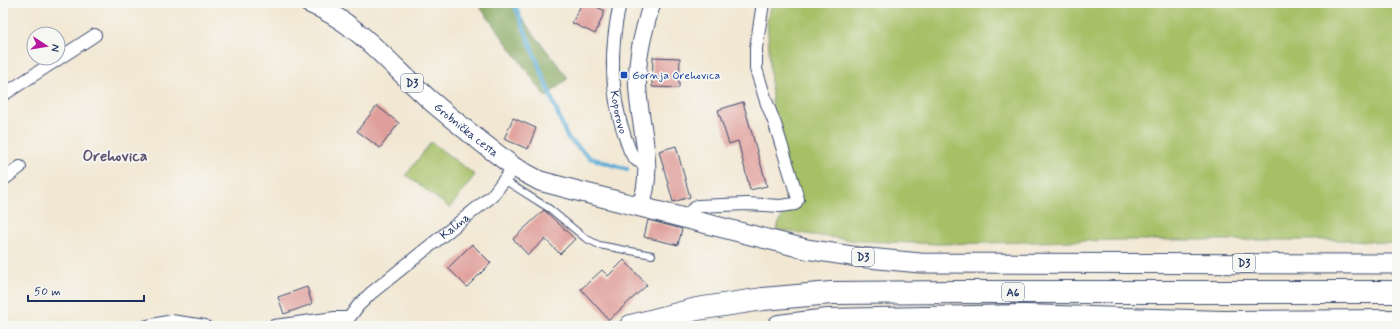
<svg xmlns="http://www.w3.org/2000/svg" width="1400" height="329" viewBox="0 0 1400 329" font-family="Mynerve,sans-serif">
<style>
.green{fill:#a6c066;stroke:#607862}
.forest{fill:#84a65b;stroke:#506a5c}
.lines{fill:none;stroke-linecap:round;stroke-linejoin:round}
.stream{stroke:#5aabd5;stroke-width:4.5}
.building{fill:#e09e9a}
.service-casing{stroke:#3b4b6f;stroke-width:8}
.minor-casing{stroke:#3b4b6f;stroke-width:14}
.secondary-casing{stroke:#3b4b6f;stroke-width:19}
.primary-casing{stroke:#3b4b6f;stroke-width:21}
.motorway-casing{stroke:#3b4b6f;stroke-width:24}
.service{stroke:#fff;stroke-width:6}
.minor{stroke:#fff;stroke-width:12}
.secondary{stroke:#fff;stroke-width:17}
.primary{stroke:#fff;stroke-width:19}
.motorway{stroke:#fff;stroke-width:22}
.transit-dot{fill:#1a4fb4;stroke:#f6f6f2;stroke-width:1.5}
.labels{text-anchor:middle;stroke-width:3.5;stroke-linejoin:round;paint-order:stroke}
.shield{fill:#f6f6f2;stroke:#5d6b8a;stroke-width:1}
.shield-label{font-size:11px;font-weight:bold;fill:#1b2f5e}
.transit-label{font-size:12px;fill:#164399;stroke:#f6f6f2;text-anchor:start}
.street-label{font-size:12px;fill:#1b2f5e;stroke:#f6f6f2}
.district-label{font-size:16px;font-weight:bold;fill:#605673;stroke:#f6f6f2}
</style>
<rect width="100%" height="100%" fill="#f6f6f2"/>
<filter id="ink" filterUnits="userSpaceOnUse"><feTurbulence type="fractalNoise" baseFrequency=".025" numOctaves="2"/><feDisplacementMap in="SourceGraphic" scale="8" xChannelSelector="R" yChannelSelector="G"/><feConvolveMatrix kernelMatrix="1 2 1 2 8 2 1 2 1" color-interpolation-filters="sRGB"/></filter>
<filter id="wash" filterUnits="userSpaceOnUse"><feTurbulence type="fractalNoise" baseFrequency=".012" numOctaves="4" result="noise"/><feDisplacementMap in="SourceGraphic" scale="16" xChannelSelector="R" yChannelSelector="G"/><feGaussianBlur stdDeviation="0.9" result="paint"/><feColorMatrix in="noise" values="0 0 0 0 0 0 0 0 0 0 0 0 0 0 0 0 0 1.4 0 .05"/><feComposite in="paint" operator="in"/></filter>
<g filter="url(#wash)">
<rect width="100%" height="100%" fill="#f2e7d2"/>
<!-- green -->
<g class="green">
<polygon points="773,3 1397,3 1397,244 1354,240 1122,240 941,244 859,241 776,230 789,199 774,130 767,18"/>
<polygon points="431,142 475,175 450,208 406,175"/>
</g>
<!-- forest -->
<polygon class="forest" points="477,3 510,3 568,78 546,97"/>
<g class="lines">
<!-- stream -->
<polyline class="stream" points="514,3 567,137 590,158 627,169"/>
</g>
<g id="blocks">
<!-- building -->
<g class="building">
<polygon points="582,3 589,3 605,11 595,34 572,23"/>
<polygon points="653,57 680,58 679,88 652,87"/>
<polygon points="743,102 767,186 750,190 738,141 729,144 718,110"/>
<polygon points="377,106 399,123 380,148 357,131"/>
<polygon points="513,118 536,128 528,149 504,139"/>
<polygon points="676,146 690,197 673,202 659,151"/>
<polygon points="544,210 575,239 560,254 545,239 528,255 513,239"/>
<polygon points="648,220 682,229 678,245 644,237"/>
<polygon points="472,244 491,263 467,287 448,268"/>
<polygon points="624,260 647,285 609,320 581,289 602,270 608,276"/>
<polygon points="307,287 312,304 284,314 278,297"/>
</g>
</g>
</g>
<g filter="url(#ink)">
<use href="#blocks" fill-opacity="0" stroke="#3b4b6f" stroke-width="1"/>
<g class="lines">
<!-- service casing -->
<g class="service-casing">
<polyline id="service" points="504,180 550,209 585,238 599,245 652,255"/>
</g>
<!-- minor casing -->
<g class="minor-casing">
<g id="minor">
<path id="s1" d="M620,3C610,47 610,94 625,137C628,145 630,156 638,161C640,162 644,163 647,164"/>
<polyline points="3,95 95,35"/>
<polyline points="3,180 20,167"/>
<polyline points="685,219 692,210 698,206 747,204 780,206 795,204 798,199 775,124 766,101 756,69 756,48 763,3"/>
<polyline points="147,326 171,321 205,326"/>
<path id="s2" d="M274,326L335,318H349L358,306L370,294L492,196L514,167"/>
</g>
</g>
<!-- secondary casing -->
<g class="secondary-casing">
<path id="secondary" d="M640,207C655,171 641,131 638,93C635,62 643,32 652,3"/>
</g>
<!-- primary casing -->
<g class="primary-casing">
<g id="primary">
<path id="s3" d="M309,3C359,23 391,66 431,101C458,124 486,146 514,167L540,181L574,190L806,249L858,257L920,263L1397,264"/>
</g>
</g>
<!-- motorway casing -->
<g class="motorway-casing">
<g id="motorway">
<polyline points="631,326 697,309 763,299 831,293 961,292 1397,292"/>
<polyline points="779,326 828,320 1024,316 1223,322 1397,321"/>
</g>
</g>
<!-- service -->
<use href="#service" class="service"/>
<!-- minor -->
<use href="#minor" class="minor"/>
<!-- secondary -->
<use href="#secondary" class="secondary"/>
<!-- primary -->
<use href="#primary" class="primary"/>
<!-- motorway -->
<use href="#motorway" class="motorway"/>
</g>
</g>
<!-- markers -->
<rect class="transit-dot" x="620" y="71" width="8" height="8" rx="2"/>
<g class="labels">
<!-- shield labels -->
<g class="shield">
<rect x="401" y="74" width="22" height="18" rx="3"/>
<rect x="852" y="248" width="22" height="18" rx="3"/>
<rect x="1233" y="254" width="22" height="18" rx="3"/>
<rect x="1002" y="283" width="22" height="18" rx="3"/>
</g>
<g class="shield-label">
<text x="412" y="87">D3</text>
<text x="863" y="261">D3</text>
<text x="1244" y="267">D3</text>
<text x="1013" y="296">A6</text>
</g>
<!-- transit labels -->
<g class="transit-label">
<text x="632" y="79">Gornja Orehovica</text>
</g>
<!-- street labels -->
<g class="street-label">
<text dy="4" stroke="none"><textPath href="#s1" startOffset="110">Koporovo</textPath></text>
<text dy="4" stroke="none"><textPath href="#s3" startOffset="203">Grobnička cesta</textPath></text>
<text dy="4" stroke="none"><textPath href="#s2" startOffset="216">Kalina</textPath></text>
</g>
<!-- district labels -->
<g class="district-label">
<text x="115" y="161">Orehovica</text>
</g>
</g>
<!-- margin -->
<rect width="1400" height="329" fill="none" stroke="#f6f6f2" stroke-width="16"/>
<!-- north arrow -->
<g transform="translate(46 46) rotate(102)"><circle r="19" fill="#f6f6f2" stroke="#9ea6b7"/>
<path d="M0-3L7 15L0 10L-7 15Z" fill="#b5179e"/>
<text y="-6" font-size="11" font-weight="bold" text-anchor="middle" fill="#1b2f5e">N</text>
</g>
<!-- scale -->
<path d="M28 295v6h116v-6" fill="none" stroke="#1b2f5e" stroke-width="2"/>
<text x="34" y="295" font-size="12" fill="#1b2f5e" stroke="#f6f6f2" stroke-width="3" paint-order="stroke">50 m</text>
</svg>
